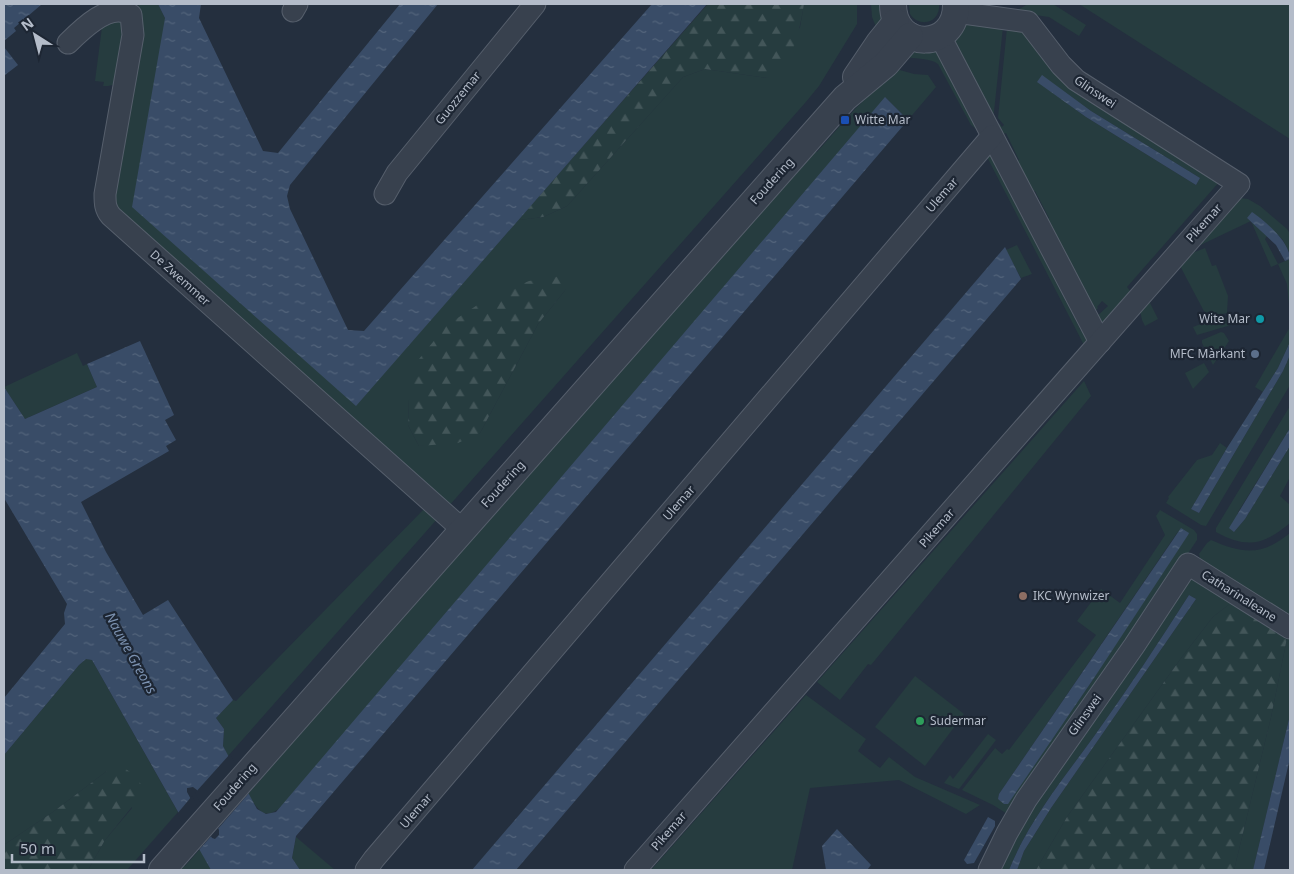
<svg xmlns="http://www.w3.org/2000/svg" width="1294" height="874" viewBox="0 0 1294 874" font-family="'Noto Sans',sans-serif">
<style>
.grass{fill:#263c3f;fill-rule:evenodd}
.forest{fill:url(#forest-firs)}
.water{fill:url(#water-ripples);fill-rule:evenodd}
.pier{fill:#242f3e}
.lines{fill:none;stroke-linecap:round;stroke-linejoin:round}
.minor-casing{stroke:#565f6c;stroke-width:23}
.tertiary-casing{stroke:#565f6c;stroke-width:28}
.minor{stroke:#38414e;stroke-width:21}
.tertiary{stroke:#38414e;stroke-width:26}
.transit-dot{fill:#1a4fb4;stroke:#1d2633;stroke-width:2}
.culture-dot{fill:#0f9aa8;stroke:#1d2633;stroke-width:2}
.service-dot{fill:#5c6f8a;stroke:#1d2633;stroke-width:2}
.education-dot{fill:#8d6e63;stroke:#1d2633;stroke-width:2}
.leisure-dot{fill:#2e9e5b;stroke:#1d2633;stroke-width:2}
.labels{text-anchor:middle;stroke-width:4.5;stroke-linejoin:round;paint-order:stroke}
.street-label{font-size:12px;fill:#b4bcc9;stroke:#1d2633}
.poi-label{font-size:12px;fill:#b4bcc9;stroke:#1d2633;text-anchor:start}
.water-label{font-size:14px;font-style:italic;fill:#7c92b1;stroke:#1d2633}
</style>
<defs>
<pattern id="forest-firs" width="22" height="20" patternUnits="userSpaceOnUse" patternTransform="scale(1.25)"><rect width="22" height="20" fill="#263c3f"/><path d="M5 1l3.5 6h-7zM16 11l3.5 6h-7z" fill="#435659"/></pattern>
<pattern id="water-ripples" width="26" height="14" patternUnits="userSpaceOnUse" patternTransform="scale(1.25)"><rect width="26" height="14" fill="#394c67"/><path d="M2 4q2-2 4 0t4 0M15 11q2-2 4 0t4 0" fill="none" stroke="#53647b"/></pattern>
</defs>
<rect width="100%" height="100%" fill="#242f3e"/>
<!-- grass -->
<g class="grass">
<path d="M138,4H158L356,405L518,220L543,217L567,206L683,77L705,69L768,78L800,27L804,4H857V24L819,86L805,103L448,507L337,407L336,402L112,205L141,24L142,13ZM566,289L538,324L480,433L419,446L408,425L409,400Z"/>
<polygon points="871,4 883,4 883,22 878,32 872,17"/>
<path d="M909,4H939C941,22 920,29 910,14Z"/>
<polygon points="1028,4 1053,4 1086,25 1079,36 1049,17 1014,12"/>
<polygon points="1079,4 1290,4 1290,139"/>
<polygon points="108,22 120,22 125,27 117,84 108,86 103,86 104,82 95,81 102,27"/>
<polygon points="970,24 1003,27 993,121 954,41 965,25"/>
<path d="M1007,28L1020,29L1220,181L1127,287L1131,292L1099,327L1094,319L1108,306L1102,301L1097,307L1098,308L1092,315L1043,221L1049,218L1035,191L1029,194L1014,163L1019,160L1006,133L1000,136L994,126L1000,124L1002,127L1004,125L998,118ZM1042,76L1091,111L1200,178L1196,185L1086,117L1038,82Z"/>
<path d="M907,50H934L939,54L977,126L975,128L971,125L938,64C931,58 915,59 905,57Z"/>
<path d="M896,69L914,74L928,75L936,87L908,120L886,98L287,801C268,821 261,816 248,794L263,777L260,773L812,148L817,152L855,109Z"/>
<polygon points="989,152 1081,331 1086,329 1092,340 1086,349 987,157"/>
<polygon points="1240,198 1248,199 1260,206 1287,229 1290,234 1290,254 1283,240 1259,217 1247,218 1267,236 1265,239 1278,264 1290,259 1290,314 1287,284 1278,264 1271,267 1251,221 1190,250"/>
<polygon points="1017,245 1032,274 1021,278 1006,250"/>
<polygon points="1205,248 1212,266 1216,265 1228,296 1227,313 1207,317 1178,262 1182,257"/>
<polygon points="1147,297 1158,319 1145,326 1142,320 1140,310"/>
<polygon points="1228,317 1230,320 1231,325 1197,335 1193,327 1206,322"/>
<polygon points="1290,327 1290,342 1278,368 1263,392 1255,387"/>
<polygon points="1221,332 1224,333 1229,341 1213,365 1202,343 1202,340"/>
<polygon points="77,353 83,366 87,364 97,387 25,419 4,387"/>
<polygon points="1290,355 1290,385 1206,526 1201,525 1166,503 1169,498 1168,497 1197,460 1212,455 1220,443 1227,448 1191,509 1199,513 1283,371"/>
<polygon points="1204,363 1209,372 1193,389 1185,373"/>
<polygon points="1084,381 1091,396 871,665 868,664 840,700 817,682"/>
<path d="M1290,406V428L1238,512L1234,532L1245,519L1290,446V477L1280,496L1290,505V523C1264,545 1247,549 1216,532V528Z"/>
<polygon points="426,507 438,518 228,756 223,746 224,729 216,718 233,700 236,701"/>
<path d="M1160,510L1194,530L1197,534V540L1123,651L1009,815L993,805L962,790L995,748L1002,754L1007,749L1009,750L1096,635L1077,621L1101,589L1120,603L1165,535L1156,516ZM1179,530L1094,678L1008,803L998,799L999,794Z"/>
<path d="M1290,533V621L1202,566L1199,554L1207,543L1211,540C1243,554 1262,556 1290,533Z"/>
<path d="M1196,576L1235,600L1213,617L1182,657L1067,817L1036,870H1017L1024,851L1051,808L1196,599L1189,595C1159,642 1128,689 1095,735C1064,778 1029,820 1009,870H995L1004,849L1185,578Z"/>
<polygon points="1288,633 1290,634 1290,715 1253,870 1234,870 1271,717"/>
<polygon points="86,659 92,660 178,812 127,870 88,870 105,840 132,808 107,771 53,812 4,845 4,755 79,665"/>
<polygon points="915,676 964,714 925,766 875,727"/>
<polygon points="806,695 866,739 858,751 880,768 889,757 915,777 980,805 966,814 899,780 810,788 792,870 651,870"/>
<polygon points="988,734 996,740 959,789 944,783 950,775 953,779"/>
<polygon points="296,837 335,870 300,870 292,858"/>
<polygon points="200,849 211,870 174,870 181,863 185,866"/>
</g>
<!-- forest -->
<g class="forest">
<path d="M708,4H804C801,22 793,67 775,76C773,77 770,77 768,78L705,69L683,77L567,206L543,217L518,220Z"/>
<polygon points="561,276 566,289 538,324 480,433 458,443 419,446 408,425 409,400 419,359 447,325 485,300 529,281"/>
<polygon points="1235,600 1288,633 1271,717 1234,870 1036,870 1067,817 1182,657 1213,617"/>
<path d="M122,767C133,773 142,780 143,793L105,840L88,870H4V845L53,812L107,771Z"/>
</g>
<!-- water -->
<g class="water">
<polygon points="4,4 42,4 14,28 16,31 4,41"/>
<polygon points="158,4 201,4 199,18 263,151 278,153 400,4 438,4 290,185 287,196 290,209 348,330 364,331 652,4 707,4 356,406 132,207 165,18"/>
<polygon points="4,47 18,65 5,75 4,74"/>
<polygon points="1042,75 1091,111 1200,178 1196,185 1086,117 1037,82"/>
<path d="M885,97L908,120L296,836L292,858L300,870H211L92,660L86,659L79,665L4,755V698L65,624L64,613L67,604L4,498V387L25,419L97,387L87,364L140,341L174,415L165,420L176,440L166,446L169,451L81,502L106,552L143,615L168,600L233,700L216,718L224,729L223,746L257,809L266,814L276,812ZM193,787L197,790L219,830V835L215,839L212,838L187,792V788Z"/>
<path d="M1252,212C1265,221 1290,242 1290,259L1285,261L1276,245L1247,218Z"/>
<polygon points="1005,247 1021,279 516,870 472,870"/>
<polygon points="1290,342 1290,355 1283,371 1199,513 1191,509 1227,448 1278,368"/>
<polygon points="1290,428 1290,446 1245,519 1234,532 1229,528"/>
<polygon points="1181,528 1189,533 1188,535 1094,678 1008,804 1004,804 998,799 999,794"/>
<path d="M1189,595L1196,599L1051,808L1024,851L1017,870H1009C1029,820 1064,778 1095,735C1128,689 1159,642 1189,595Z"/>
<polygon points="1290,715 1290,758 1264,870 1253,870"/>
<polygon points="988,817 995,821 995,826 974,863 967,864 964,860"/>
<polygon points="837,829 871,865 867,870 826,870 822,846"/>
</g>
<!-- pier -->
<g class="pier">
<polygon points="230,754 250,792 216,831 195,793"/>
<polygon points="192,796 213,834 198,851 177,814"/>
</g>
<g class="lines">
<!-- minor casing -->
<g class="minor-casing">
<g id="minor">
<polyline points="293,11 297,4"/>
<polyline points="940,36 1100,342"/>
<path d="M68,43C82,29 111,0 131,15L133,35L105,194C105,203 105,209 111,216L463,530"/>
<polyline points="385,194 397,173 535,4"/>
<polyline points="366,870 374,859 992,136"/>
<polyline points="635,870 1239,184 1076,80 1061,65 1028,22 956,12"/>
<polyline points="989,870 1007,833 1026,800 1134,646 1188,564 1290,628"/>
</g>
</g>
<!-- tertiary casing -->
<g class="tertiary-casing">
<g id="tertiary">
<path d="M893,4C893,52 957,51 956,4"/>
<polyline points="856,77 879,43 896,22"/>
<polyline points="162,870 845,98 886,64 910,36"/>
</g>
</g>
<!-- minor -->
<use href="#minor" class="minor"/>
<!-- tertiary -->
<use href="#tertiary" class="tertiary"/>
</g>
<!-- markers -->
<rect class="transit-dot" x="840" y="115" width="10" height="10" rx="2.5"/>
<circle class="culture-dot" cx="1260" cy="319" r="5"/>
<circle class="service-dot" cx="1255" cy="354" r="5"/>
<circle class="education-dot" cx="1023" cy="596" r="5"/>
<circle class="leisure-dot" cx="920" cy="721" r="5"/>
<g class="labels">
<!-- street labels -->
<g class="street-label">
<text transform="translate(1095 92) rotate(34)" y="4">Glinswei</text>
<text transform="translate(458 98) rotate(-51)" y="4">Guozzemar</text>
<text transform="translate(772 181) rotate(-48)" y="4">Foudering</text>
<text transform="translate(942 195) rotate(-49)" y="4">Ulemar</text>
<text transform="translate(1204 223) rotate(-48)" y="4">Pikemar</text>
<text transform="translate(180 278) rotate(42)" y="4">De Zwemmer</text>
<text transform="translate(503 484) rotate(-48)" y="4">Foudering</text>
<text transform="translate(679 503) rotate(-49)" y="4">Ulemar</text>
<text transform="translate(937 528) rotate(-49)" y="4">Pikemar</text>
<text transform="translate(1239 596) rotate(32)" y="4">Catharinaleane</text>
<text transform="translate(1085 715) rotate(-54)" y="4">Glinswei</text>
<text transform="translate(235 787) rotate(-49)" y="4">Foudering</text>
<text transform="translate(416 811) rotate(-49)" y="4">Ulemar</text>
<text transform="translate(669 831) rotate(-49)" y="4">Pikemar</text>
</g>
<!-- poi labels -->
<g class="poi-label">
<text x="855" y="124">Witte Mar</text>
<text x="1250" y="323" text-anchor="end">Wite Mar</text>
<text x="1245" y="358" text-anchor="end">MFC Màrkant</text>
<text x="1033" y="600">IKC Wynwizer</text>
<text x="930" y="725">Sudermar</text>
</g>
<!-- water labels -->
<g class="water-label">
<text transform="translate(131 653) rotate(61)" y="5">Nauwe Greons</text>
</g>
</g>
<!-- border -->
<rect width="1294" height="874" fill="none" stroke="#b4bcc9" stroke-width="10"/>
<!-- north arrow -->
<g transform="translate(35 35) rotate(324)" stroke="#1d2633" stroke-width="4" paint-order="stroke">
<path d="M0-4L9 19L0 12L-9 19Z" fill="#b4bcc9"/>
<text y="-8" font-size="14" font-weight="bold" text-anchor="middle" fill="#b4bcc9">N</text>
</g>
<!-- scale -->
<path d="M12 854v8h132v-8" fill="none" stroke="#b4bcc9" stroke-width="2.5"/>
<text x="20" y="854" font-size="15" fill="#b4bcc9" stroke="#1d2633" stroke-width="4" paint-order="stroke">50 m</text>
</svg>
